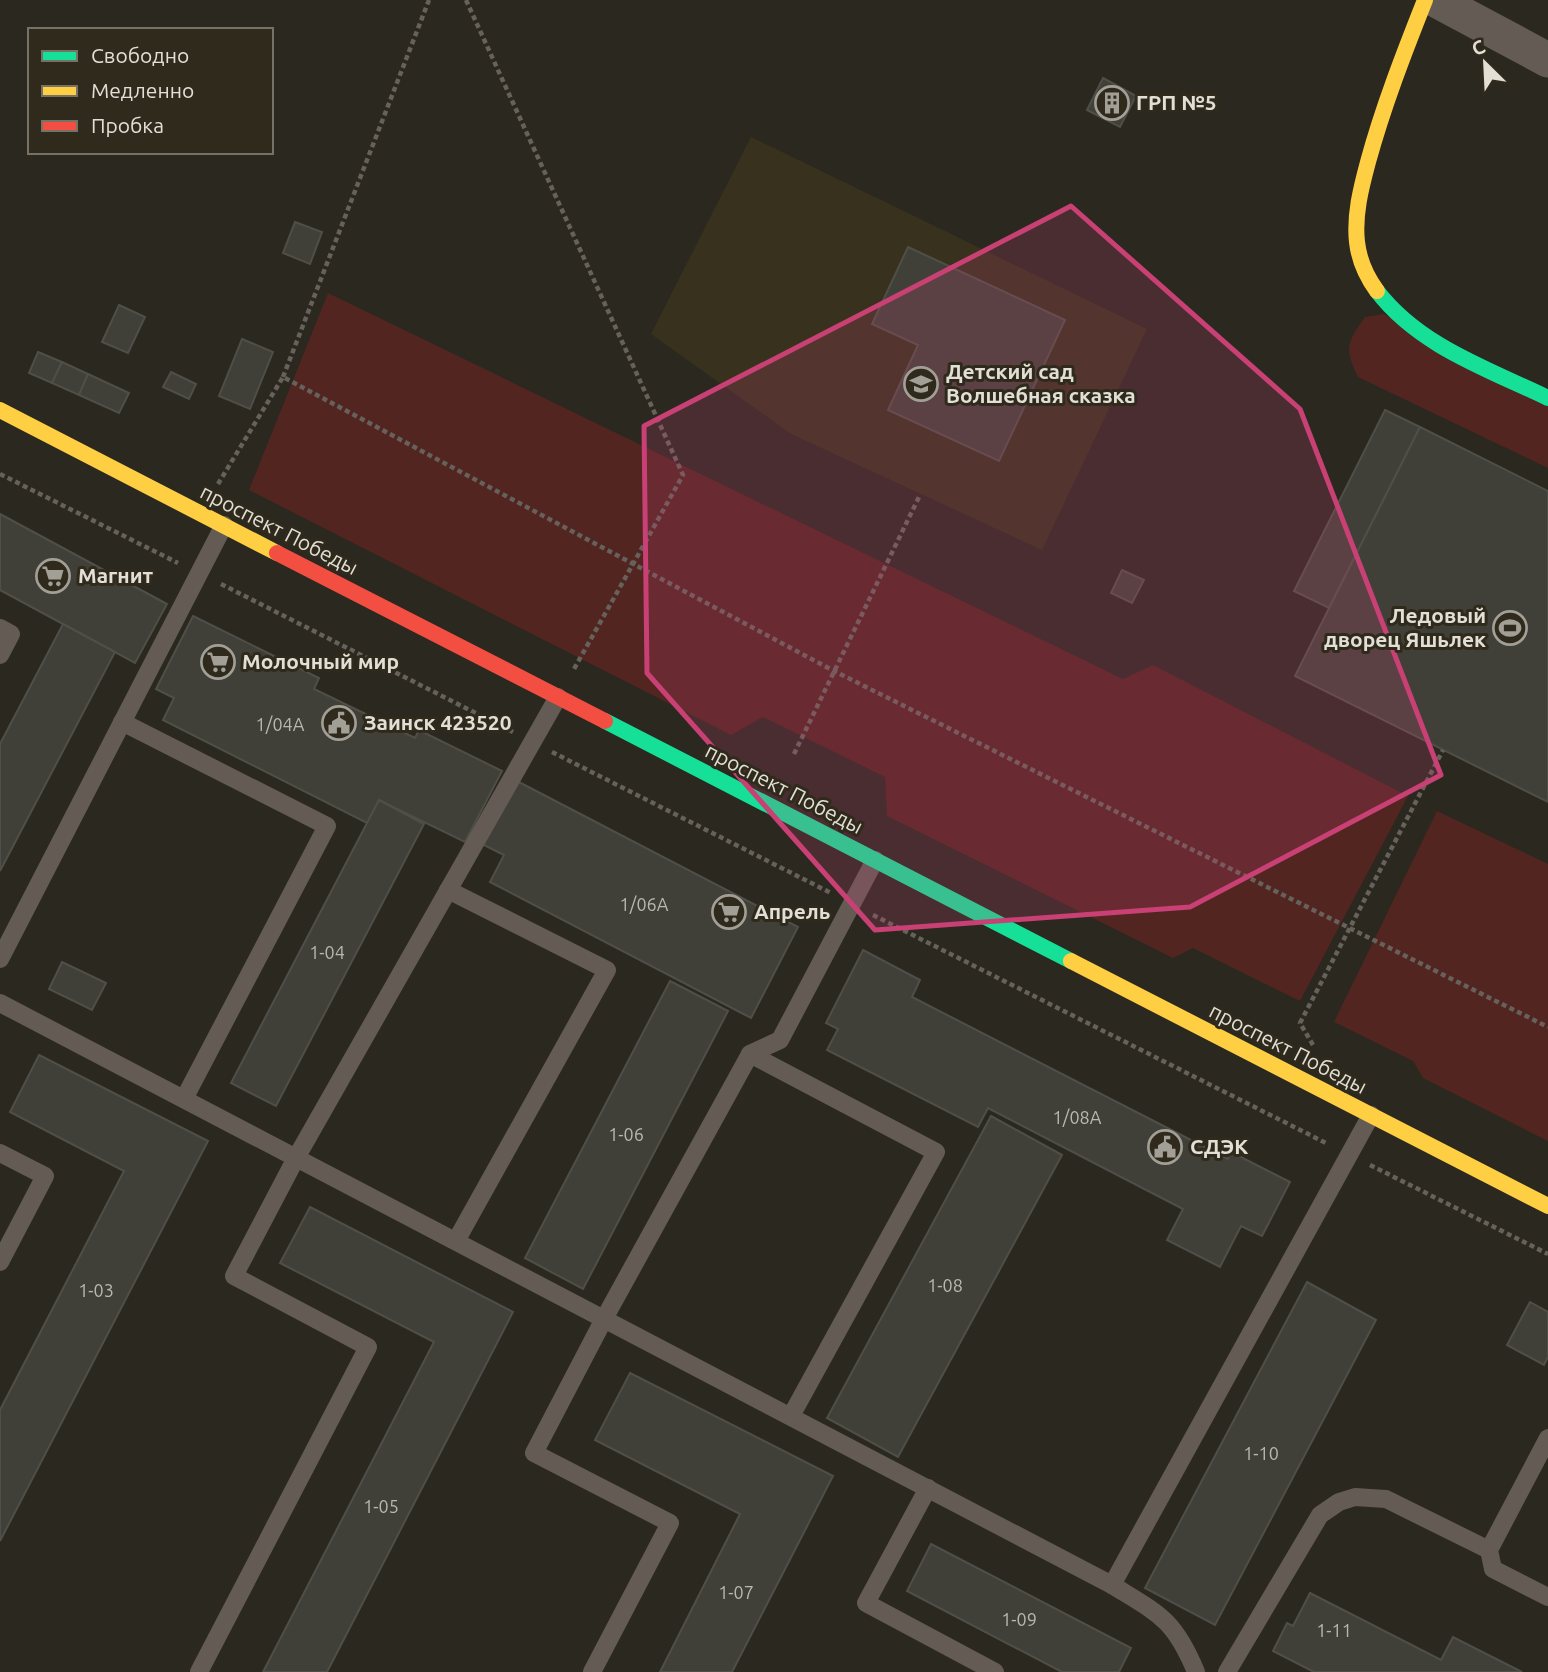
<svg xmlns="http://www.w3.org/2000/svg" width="1548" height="1672" viewBox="0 0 1548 1672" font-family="Ubuntu,sans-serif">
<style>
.built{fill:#38311d}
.green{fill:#522521}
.building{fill:#404039;stroke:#4f4f48;stroke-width:2}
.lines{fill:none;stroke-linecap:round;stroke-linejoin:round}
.path{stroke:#67615b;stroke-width:4.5;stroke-dasharray:5 3.5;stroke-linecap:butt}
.lane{stroke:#635b54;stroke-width:18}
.street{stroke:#635b54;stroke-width:35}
.fast{stroke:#16e098;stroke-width:16}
.slow{stroke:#ffcf43;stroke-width:16}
.jam{stroke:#f24e42;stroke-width:16}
.marked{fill:#c84074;fill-opacity:0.2;stroke:#c84074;stroke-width:5;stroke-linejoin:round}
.labels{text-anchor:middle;stroke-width:6;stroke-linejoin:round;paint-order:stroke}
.number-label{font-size:18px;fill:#bab7af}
.poi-label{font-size:21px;font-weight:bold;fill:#e2dfd6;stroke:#2f2a1c;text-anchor:start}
.street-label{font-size:21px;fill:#e2dfd6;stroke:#2f2a1c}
</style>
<rect width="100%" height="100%" fill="#2b2820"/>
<!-- built -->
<polygon class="built" points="751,137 1147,329 1042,550 791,434 651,334"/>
<!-- green -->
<g class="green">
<polygon points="328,293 1123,679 1153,665 1408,796 1300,1001 1193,948 1173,958 887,816 885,777 763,717 731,735 249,490"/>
<path d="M1384,314L1548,405V468L1358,377C1344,349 1347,342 1365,317Z"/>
<polygon points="1437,811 1548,864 1548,1141 1423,1078 1413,1061 1334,1022"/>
</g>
<!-- building -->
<g class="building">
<polygon points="1103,78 1136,96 1120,127 1087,110"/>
<polygon points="295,222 322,232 310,264 283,253"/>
<polygon points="908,247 1065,320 999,461 888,410 918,345 872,324"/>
<polygon points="119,305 145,317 128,353 102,342"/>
<polygon points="242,339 273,352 250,409 219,396"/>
<polygon points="38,352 62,362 52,383 29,373"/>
<polygon points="62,362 88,374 79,395 52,383"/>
<polygon points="171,372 196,384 189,399 163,387"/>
<polygon points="88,374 129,393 119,413 79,395"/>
<polygon points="1385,410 1420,427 1329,608 1294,591"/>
<polygon points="1420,427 1548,491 1548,802 1295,676"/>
<polygon points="0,514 167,604 135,663 0,590"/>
<polygon points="1122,570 1144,580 1132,603 1111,593"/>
<polygon points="193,616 319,678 314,689 415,738 419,730 502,771 465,842 379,800 367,823 163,720 174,698 156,689"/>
<polygon points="63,624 115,652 0,871 0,744"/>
<polygon points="515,780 798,927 751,1018 490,882 504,855 482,844"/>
<polygon points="379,800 424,824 276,1106 231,1083"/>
<polygon points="863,950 920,980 912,997 1228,1159 1231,1152 1290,1182 1262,1236 1241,1226 1220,1267 1167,1240 1183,1209 988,1108 978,1127 827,1050 838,1029 826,1023"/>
<polygon points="62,962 106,983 92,1010 49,989"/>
<polygon points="670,981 728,1011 583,1289 525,1258"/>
<polygon points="39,1055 208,1141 0,1541 0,1410 124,1171 10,1112"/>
<polygon points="991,1116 1062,1155 898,1457 827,1418"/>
<polygon points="310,1207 513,1312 327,1672 263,1672 434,1342 280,1263"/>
<polygon points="1307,1282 1376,1320 1215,1625 1145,1588"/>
<polygon points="1530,1302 1548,1312 1548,1357 1544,1365 1507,1345"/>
<polygon points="630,1373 833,1476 732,1672 660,1672 740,1514 595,1440"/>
<polygon points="931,1544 1131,1648 1119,1672 1062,1672 907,1591"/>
<polygon points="1310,1593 1441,1660 1453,1637 1522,1672 1314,1672 1273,1651 1287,1623 1293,1626"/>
</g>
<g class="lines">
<!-- path -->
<g class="path">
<polyline points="466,0 683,475 574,669"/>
<polyline points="283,377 429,0"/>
<polyline points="0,474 178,563"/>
<polyline points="218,484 283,377 834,671 1548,1027"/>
<polyline points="221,584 513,732"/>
<polyline points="552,752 831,893"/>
<polyline points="794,754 920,495"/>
<polyline points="873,915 1328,1144"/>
<polyline points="1313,1045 1300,1023 1443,750"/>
<polyline points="1370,1165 1548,1254"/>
</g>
<!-- lane -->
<g class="lane">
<polyline points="0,628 11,634 0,655"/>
<polyline points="122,722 327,826 184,1099"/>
<polyline points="448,890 607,970 456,1241"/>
<polyline points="0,959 224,525"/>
<path d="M0,1003L1112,1585C1159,1614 1174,1619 1196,1672"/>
<polyline points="750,1054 936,1152 791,1416"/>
<polyline points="0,1153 45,1176 0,1262"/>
<polyline points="1548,1438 1489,1550 1493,1569 1548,1597"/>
<polyline points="928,1488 866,1603 995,1672"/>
<polyline points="1112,1585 1371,1115"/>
<polyline points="199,1672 368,1347 234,1276 296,1158 558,697"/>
<polyline points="592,1672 670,1523 534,1453 604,1319 750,1054 780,1040 875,860"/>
<polyline points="1227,1672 1320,1515 1339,1502 1355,1497 1386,1499 1489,1550"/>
</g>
<!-- street -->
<polyline class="street" points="1436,0 1548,60"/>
<!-- fast -->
<g class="fast">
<path d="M1377,291C1419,346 1488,369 1548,398"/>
<polyline points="605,721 1071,961"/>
</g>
<!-- slow -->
<g class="slow">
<path d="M1377,291C1366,276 1359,260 1357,242C1354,215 1361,188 1368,162C1383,107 1404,53 1425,0"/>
<polyline points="0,410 277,553"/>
<polyline points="1071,961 1548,1206"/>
</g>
<!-- jam -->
<polyline class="jam" points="277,553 605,721"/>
</g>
<!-- marked area -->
<path class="marked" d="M1071,206L1300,409L1441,775L1190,907L875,930L647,673L644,426Z"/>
<!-- icons -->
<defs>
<g id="building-ring" transform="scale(1.75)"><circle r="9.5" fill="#2f2a1c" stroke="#a29f96" stroke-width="1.5"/><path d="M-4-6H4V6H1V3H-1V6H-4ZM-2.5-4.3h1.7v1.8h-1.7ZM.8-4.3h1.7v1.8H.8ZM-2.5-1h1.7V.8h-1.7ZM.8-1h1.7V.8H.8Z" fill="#a29f96"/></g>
<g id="school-ring" transform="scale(1.75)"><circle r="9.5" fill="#2f2a1c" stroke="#a29f96" stroke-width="1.5"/><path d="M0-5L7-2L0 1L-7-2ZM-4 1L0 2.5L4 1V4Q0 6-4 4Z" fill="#a29f96"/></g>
<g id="supermarket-ring" transform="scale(1.75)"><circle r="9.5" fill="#2f2a1c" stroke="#a29f96" stroke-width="1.5"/><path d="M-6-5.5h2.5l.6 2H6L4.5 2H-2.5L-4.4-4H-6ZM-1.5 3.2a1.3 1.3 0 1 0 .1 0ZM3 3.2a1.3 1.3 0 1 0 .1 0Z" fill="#a29f96"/></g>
<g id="stadium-ring" transform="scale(1.75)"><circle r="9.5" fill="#2f2a1c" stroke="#a29f96" stroke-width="1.5"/><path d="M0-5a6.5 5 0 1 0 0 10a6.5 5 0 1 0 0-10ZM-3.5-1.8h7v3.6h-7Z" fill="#a29f96"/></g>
<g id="civic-ring" transform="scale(1.75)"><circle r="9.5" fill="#2f2a1c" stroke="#a29f96" stroke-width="1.5"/><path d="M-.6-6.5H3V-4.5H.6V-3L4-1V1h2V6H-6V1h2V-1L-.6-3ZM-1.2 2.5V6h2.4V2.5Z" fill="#a29f96"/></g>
</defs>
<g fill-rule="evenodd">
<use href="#building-ring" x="1112" y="103"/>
<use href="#school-ring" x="921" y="384"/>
<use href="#supermarket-ring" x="53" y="576"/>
<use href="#stadium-ring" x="1510" y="628"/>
<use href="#supermarket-ring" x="218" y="662"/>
<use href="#civic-ring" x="339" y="723"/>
<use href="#supermarket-ring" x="729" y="912"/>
<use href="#civic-ring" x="1165" y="1147"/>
</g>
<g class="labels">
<!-- number labels -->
<g class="number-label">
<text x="280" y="731">1/04А</text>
<text x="644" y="911">1/06А</text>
<text x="327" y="959">1-04</text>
<text x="1077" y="1124">1/08А</text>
<text x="626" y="1141">1-06</text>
<text x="945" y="1292">1-08</text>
<text x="96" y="1297">1-03</text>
<text x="1261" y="1460">1-10</text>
<text x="381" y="1513">1-05</text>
<text x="736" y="1599">1-07</text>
<text x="1019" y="1626">1-09</text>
<text x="1334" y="1637">1-11</text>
</g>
<!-- poi labels -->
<g class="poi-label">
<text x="1136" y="110">ГРП №5</text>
<text x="946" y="379">Детский сад<tspan x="946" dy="24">Волшебная сказка</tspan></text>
<text x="78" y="583">Магнит</text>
<text x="1486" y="623" text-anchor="end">Ледовый<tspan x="1486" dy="24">дворец Яшьлек</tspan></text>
<text x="242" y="669">Молочный мир</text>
<text x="364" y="730">Заинск 423520</text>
<text x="754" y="919">Апрель</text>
<text x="1190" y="1154">СДЭК</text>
</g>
<!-- street labels -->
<g class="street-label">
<text transform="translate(279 530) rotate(27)" y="7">проспект Победы</text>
<text transform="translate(784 789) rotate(27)" y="7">проспект Победы</text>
<text transform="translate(1288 1049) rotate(27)" y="7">проспект Победы</text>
</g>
</g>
<!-- legend -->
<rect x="28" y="28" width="245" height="126" fill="#2f2a1c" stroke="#777266" stroke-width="2"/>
<rect x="42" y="51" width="35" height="10" fill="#16e098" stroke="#777266" stroke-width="2"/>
<text x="91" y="63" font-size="21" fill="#e2dfd6">Свободно</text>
<rect x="42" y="86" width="35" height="10" fill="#ffcf43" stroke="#777266" stroke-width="2"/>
<text x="91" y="98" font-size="21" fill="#e2dfd6">Медленно</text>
<rect x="42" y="121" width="35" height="10" fill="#f24e42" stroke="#777266" stroke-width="2"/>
<text x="91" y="133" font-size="21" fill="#e2dfd6">Пробка</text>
<!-- north arrow -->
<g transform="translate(1485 63) rotate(336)" stroke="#2f2a1c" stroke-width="5" paint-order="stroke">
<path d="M0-5L12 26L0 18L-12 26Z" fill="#e2dfd6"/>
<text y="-10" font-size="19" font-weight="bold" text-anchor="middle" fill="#e2dfd6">С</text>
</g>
</svg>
